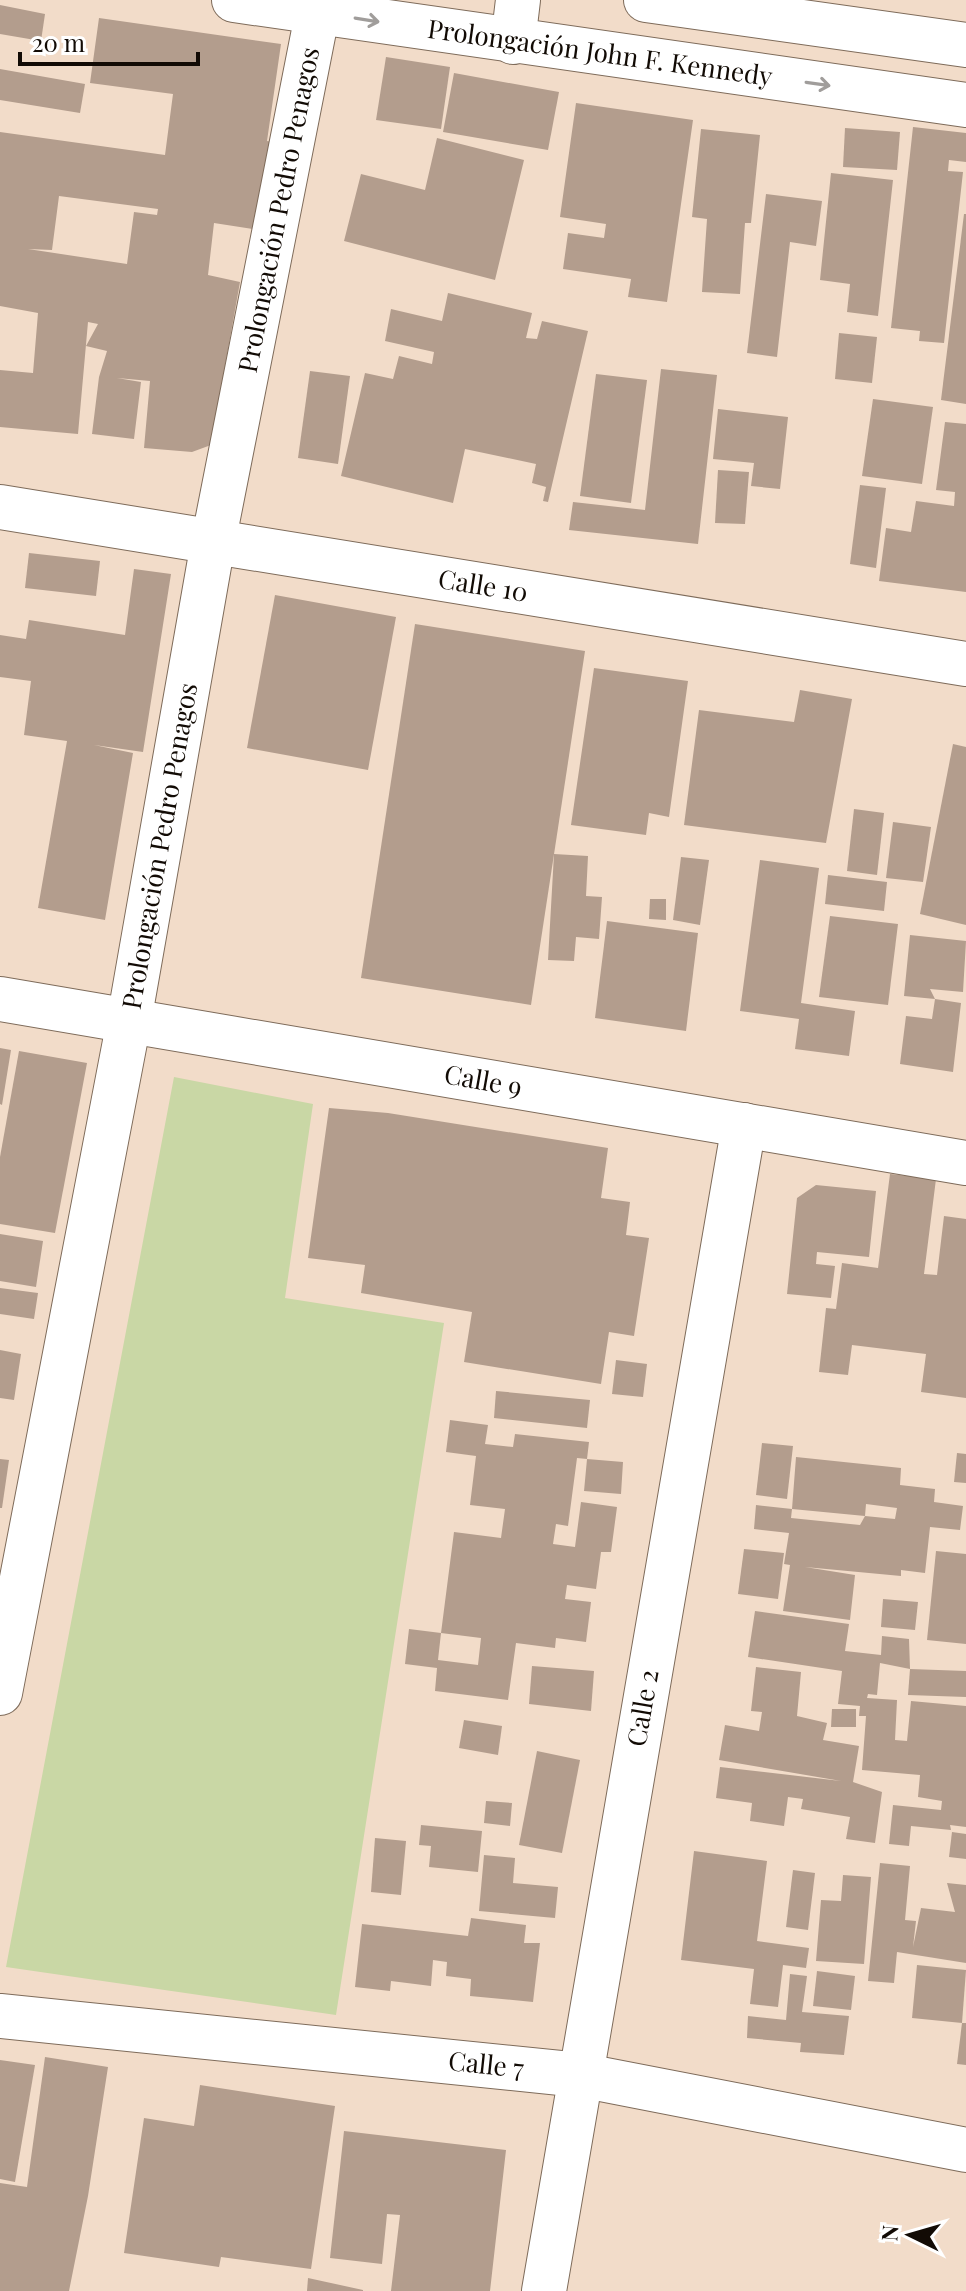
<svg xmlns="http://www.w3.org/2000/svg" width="966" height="2291" viewBox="0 0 966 2291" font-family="'Playfair Display',serif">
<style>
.green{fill:#c9d7a5}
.building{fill:#b39d8d;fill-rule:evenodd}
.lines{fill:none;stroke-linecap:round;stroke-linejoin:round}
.minor-casing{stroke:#7e6b5a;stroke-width:46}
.minor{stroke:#fff;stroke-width:44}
.oneway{stroke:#a09d9b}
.labels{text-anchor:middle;stroke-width:6;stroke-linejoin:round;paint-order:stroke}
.street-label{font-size:26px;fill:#120b05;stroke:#fff}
</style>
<rect width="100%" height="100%" fill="#f2dcc9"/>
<!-- green -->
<polygon class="green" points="174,1077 313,1104 285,1298 444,1323 336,2015 6,1967"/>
<!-- building -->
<g class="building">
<polygon points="0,5 45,14 41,41 0,34"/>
<path d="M99,18L281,44L267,141L273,142L260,230L214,223L208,275L240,282L211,445L192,452L144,448L150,381L117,378L141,382L134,439L92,434L99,377L107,351L86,346L98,324L88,322L78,434L0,427V370L33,373L38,313L0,306V132L165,155L173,94L90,83ZM59,196L158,209L157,215L134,212L127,264L28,249L52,250Z"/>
<polygon points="386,57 450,67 441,129 376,120"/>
<polygon points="0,69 85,84 80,113 0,100"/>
<polygon points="454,73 559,92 548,150 443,132"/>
<polygon points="576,103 693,120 667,302 628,297 631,279 563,269 568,233 604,238 606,224 560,217"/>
<polygon points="913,127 966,133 966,162 949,160 948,171 963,172 944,343 919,341 920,331 891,328"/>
<polygon points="845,128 900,132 897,170 843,167"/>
<polygon points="701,129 760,135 751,223 745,223 740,294 702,292 707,219 692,217"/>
<polygon points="437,138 524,160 495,280 344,241 361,174 425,190"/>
<polygon points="831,173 893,180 878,316 847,312 850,284 820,280"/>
<polygon points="766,194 822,201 816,246 790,242 777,357 747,353"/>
<polygon points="964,214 966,214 966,404 941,400"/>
<polygon points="448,293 532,313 526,338 537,339 542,321 588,331 548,502 543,501 546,487 532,483 536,464 465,449 453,503 341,476 365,373 393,379 399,356 432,364 434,352 385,341 391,309 442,321"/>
<polygon points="839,333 877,337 872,383 835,379"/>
<polygon points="661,369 717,375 698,544 569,530 573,502 645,510"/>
<polygon points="310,371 350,376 338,464 298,458"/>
<polygon points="596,374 647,380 631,503 580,496"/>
<polygon points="873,399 933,407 922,484 862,476"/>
<polygon points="718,409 788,417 780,489 751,486 754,463 713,459"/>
<polygon points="945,422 966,424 966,592 879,581 886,528 911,532 916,501 954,506 955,492 936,490"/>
<polygon points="718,470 749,472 745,524 715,523"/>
<polygon points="860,485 886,488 876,568 850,564"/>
<polygon points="29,553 100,561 96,596 25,588"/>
<polygon points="134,569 171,574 143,752 94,745 133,753 105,920 38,908 67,741 24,735 31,681 0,677 0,635 26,639 29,620 125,635"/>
<polygon points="275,595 396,617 368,770 247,748"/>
<polygon points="415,624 585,651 531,1005 361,978"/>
<polygon points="594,668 688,681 669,817 649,813 646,835 571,825"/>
<polygon points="800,690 852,699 826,843 684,825 699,710 794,722"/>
<polygon points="953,744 966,747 966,925 920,914"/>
<polygon points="854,809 884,813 877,875 847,871"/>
<polygon points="893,822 931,827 923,882 886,878"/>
<polygon points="554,854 588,856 586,896 602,897 599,939 576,937 574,961 548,960"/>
<polygon points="681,857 709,860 700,925 673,920"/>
<polygon points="760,860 819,868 801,1003 855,1011 849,1056 795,1049 799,1019 740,1011"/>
<polygon points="828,875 887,882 884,911 825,904"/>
<polygon points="650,899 666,899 666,920 649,919"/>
<polygon points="830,916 898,924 888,1005 819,997"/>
<polygon points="607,921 698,933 686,1031 595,1018"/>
<polygon points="910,935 966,941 963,992 930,989 935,999 904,996"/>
<polygon points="935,999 961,1003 953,1072 900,1064 906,1016 932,1019"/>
<polygon points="0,1048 11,1050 2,1105 0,1104"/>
<polygon points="19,1051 87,1063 55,1233 0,1224 0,1157"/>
<polygon points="329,1108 388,1113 608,1148 601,1198 630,1202 626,1235 649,1238 634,1336 609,1332 601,1384 464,1362 472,1312 361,1293 365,1265 308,1258"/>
<polygon points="890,1174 936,1179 924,1274 937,1275 944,1216 966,1219 966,1398 921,1392 926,1354 852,1345 848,1375 819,1372 826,1308 836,1309 842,1263 878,1268"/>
<polygon points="816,1185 876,1191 869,1257 817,1252 816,1264 835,1266 831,1298 787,1294 797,1198"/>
<polygon points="0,1234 43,1241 36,1287 0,1281"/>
<polygon points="0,1288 38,1293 34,1319 0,1314"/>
<polygon points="0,1350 21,1354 14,1400 0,1398"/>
<polygon points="616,1360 647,1364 643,1397 612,1394"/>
<polygon points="496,1391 590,1400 587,1428 494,1418"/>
<path d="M450,1420L488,1425L485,1444L513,1447L515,1434L589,1442L587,1459L577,1458L568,1526L556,1524L553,1544L575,1547L581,1502L617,1507L611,1552H601L596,1589L567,1585L565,1599L591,1602L586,1642L556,1638L555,1648L516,1643L508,1700L435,1691L437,1668L405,1664L409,1629L441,1633L454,1532L501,1538L505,1509L470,1505L476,1456L446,1452ZM441,1633L481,1638L478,1665L438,1660Z"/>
<polygon points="762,1443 793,1446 787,1499 756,1495"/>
<polygon points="957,1453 966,1454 966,1483 954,1482"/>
<path d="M796,1457L901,1468L900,1485L935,1489L934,1502L963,1506L960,1530L930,1527L925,1573L901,1570V1576L805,1567L855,1575L850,1620L783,1611L790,1565L784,1564L789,1533L754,1529L756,1505L792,1509L791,1518L860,1525L865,1516L792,1509ZM866,1504L897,1508L895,1519L865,1516Z"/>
<polygon points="0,1459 9,1460 2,1508 0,1508"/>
<polygon points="587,1459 623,1462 621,1494 584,1491"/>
<polygon points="744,1549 784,1553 778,1599 738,1594"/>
<polygon points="936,1551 966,1554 966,1644 927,1640"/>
<polygon points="883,1599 918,1602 915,1630 881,1627"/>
<polygon points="755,1611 849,1624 845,1651 881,1655 882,1636 909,1639 910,1669 880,1663 877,1695 868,1694 867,1698 897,1700 895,1740 907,1741 911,1701 966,1706 966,1827 950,1825 951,1830 911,1826 909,1846 889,1844 893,1805 941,1810 942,1801 918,1797 920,1775 862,1770 866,1716 859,1716 860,1706 838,1704 842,1671 748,1657"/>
<polygon points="532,1666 594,1671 591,1711 529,1704"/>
<polygon points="756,1667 801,1672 797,1716 827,1723 823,1740 859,1746 853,1782 882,1792 875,1843 846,1839 850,1817 801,1809 803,1799 788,1797 784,1826 750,1821 752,1803 716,1798 720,1767 841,1781 719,1760 725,1725 759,1731 762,1712 751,1711"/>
<polygon points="910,1669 966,1671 966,1697 908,1695"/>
<polygon points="832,1709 856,1709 856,1727 831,1727"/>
<polygon points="464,1720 502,1726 498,1755 459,1748"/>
<polygon points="537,1751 580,1760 562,1853 519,1845"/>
<polygon points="486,1801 512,1803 510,1826 484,1823"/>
<polygon points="421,1825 482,1831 478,1872 429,1867 431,1846 419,1845"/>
<polygon points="952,1832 966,1834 966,1859 949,1857"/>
<polygon points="375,1838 406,1841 401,1895 371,1892"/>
<polygon points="694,1851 767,1861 757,1941 809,1948 806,1968 783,1965 778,2007 750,2004 754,1969 681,1960"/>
<polygon points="484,1855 515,1858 513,1883 558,1887 555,1918 479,1911"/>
<polygon points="880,1863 910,1866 905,1920 916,1921 913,1947 921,1908 955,1912 947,1883 966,1885 966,1963 897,1952 894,1983 868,1981"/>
<polygon points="793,1870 815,1873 808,1930 786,1927"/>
<polygon points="843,1875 871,1877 864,1964 816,1961 821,1900 841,1901"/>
<polygon points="471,1918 526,1925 524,1943 540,1943 533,2002 470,1996 471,1979 446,1976 447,1962 433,1960 431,1986 391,1981 390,1991 355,1987 362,1924 468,1936"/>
<polygon points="917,1965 966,1970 962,2023 912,2018"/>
<polygon points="817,1971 855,1976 851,2010 813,2006"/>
<polygon points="790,1974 807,1976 802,2012 849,2016 844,2055 800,2052 801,2043 747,2038 748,2016 786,2020"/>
<polygon points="962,2023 966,2023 966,2065 957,2064"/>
<polygon points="45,2057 108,2067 88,2196 69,2291 0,2291 0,2183 27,2187"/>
<polygon points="0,2060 35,2065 15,2182 0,2179"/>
<polygon points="200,2085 335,2106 311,2269 221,2257 219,2267 124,2253 144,2118 194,2126"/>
<polygon points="344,2131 506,2150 490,2291 391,2291 400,2215 387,2214 382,2264 330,2258"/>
<polygon points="308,2278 363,2290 363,2291 307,2291"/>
</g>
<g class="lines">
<!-- minor casing -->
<g class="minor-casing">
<g id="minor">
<polyline points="234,0 966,105"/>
<polyline points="646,0 966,45"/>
<polyline points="513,42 518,0"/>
<polyline points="0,507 966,664"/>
<polyline points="0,999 966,1163"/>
<polyline points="0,1693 129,1021 213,543 320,0"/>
<polyline points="0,2016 580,2075 966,2150"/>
<polyline points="544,2291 744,1125"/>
</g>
</g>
<!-- minor -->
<use href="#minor" class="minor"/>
</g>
<!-- one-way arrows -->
<defs><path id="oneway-shaft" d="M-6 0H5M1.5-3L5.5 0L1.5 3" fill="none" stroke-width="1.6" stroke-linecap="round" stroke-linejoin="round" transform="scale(2)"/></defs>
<g class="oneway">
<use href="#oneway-shaft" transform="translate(367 20) rotate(9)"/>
<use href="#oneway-shaft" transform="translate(818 84) rotate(8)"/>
</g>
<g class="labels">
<!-- street labels -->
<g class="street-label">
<text transform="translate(600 53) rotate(8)" y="9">Prolongación John F. Kennedy</text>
<text transform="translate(279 210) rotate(-79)" y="9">Prolongación Pedro Penagos</text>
<text transform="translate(483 586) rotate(9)" y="9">Calle 10</text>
<text transform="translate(160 846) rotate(-80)" y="9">Prolongación Pedro Penagos</text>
<text transform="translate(483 1081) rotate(10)" y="9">Calle 9</text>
<text transform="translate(643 1708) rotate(-80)" y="9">Calle 2</text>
<text transform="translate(486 2065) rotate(6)" y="9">Calle 7</text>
</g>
</g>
<!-- north arrow -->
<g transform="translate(910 2235) rotate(275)" stroke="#ffffff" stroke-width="6" paint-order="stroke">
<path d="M0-6L14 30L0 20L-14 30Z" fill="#120b05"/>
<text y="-12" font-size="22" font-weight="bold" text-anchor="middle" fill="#120b05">N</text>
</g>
<!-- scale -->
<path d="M20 52v12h178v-12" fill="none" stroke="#120b05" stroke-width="4"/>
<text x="32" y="52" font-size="24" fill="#120b05" stroke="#ffffff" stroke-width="6" paint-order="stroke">20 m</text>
</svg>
